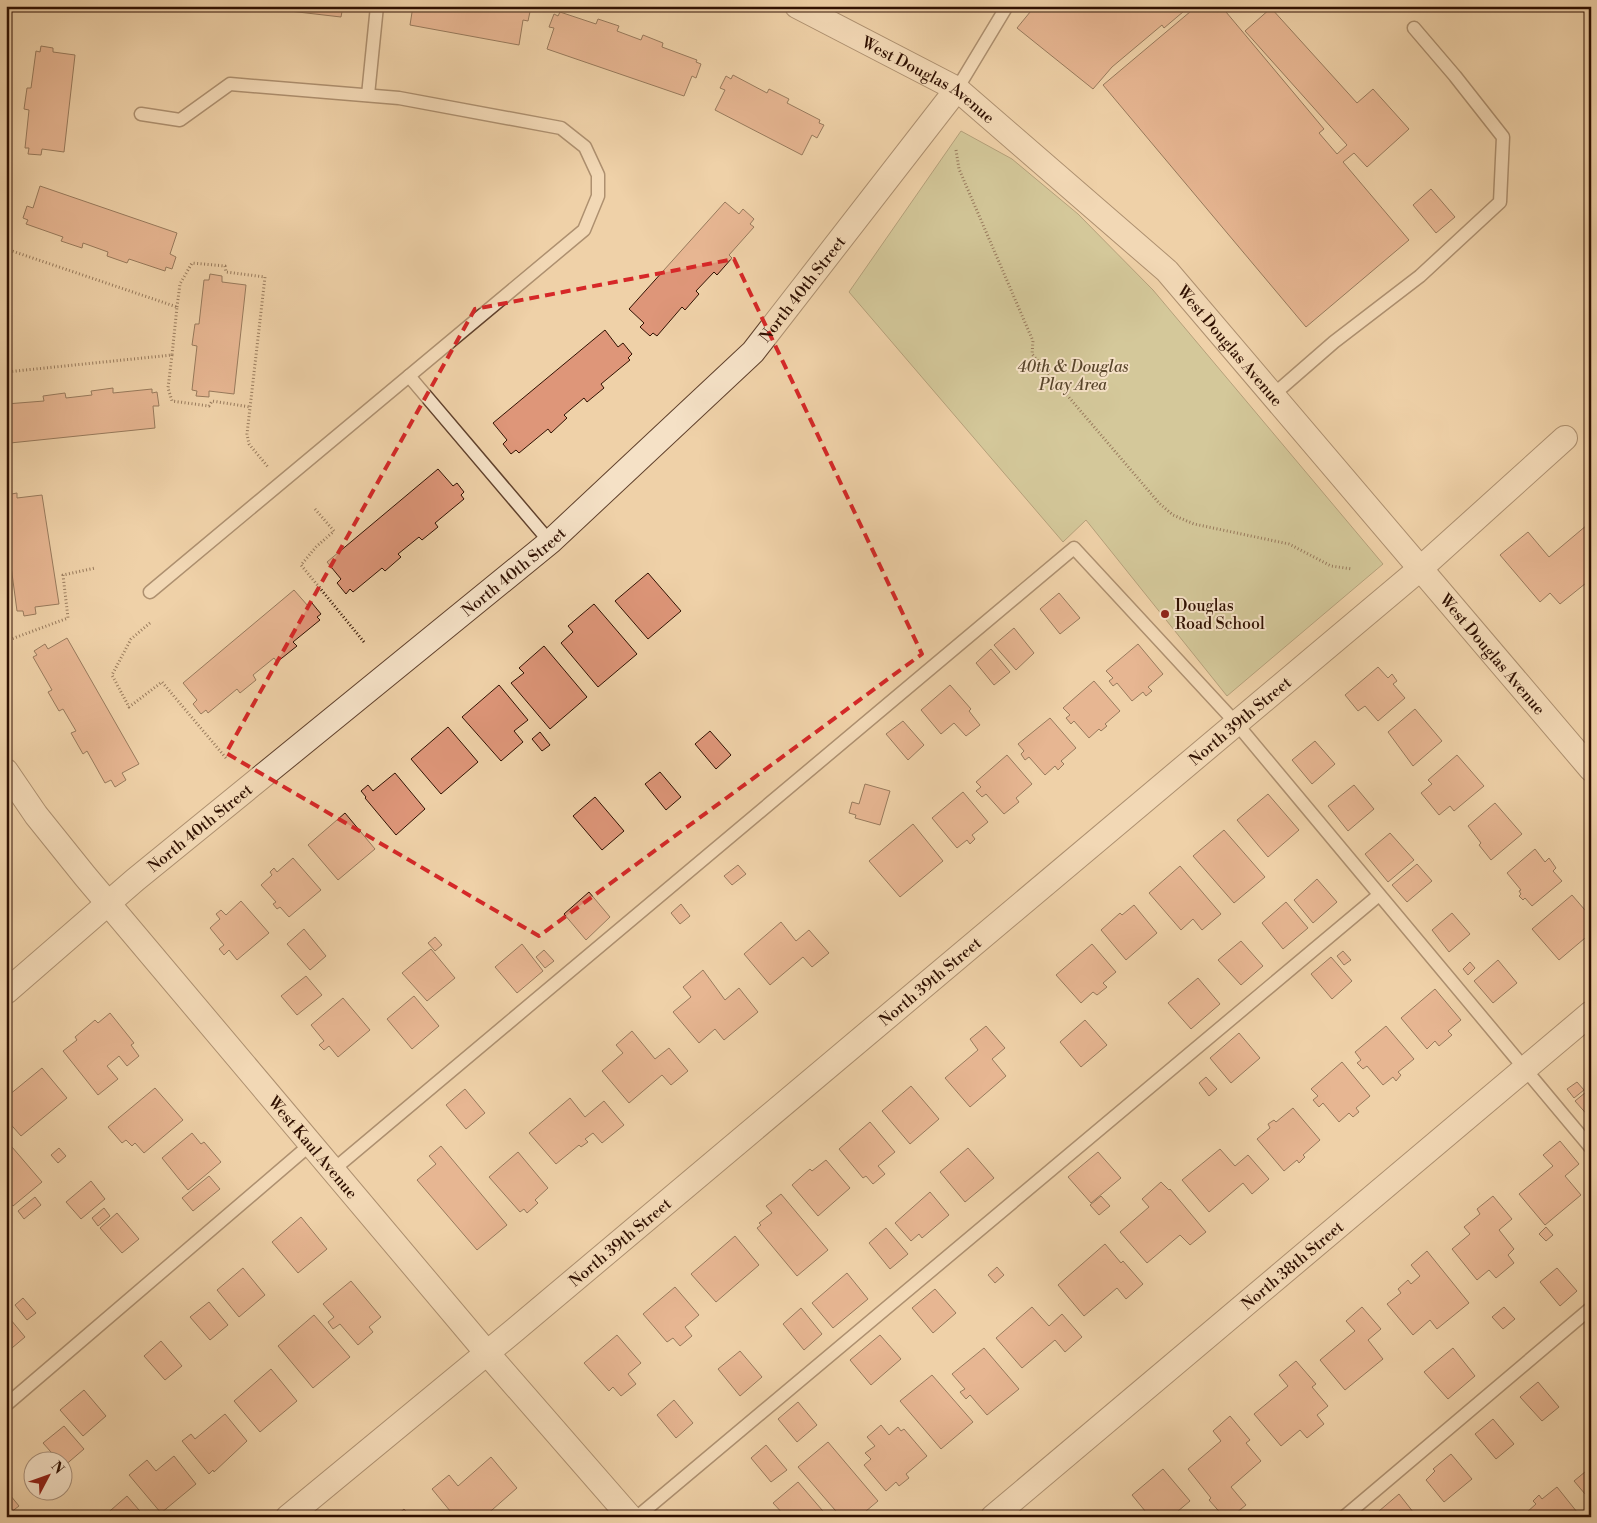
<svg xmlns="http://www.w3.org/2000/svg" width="1597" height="1523" viewBox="0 0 1597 1523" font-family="'Libre Bodoni',serif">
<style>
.green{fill:#b4bd8b;stroke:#726746}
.building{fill:#de9679;stroke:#301102}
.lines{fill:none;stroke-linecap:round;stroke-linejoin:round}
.lane-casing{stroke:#60412c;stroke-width:15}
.street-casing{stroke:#60412c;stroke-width:26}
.path{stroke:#301102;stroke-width:3;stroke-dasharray:1 2.5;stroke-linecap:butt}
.lane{stroke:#f5e1c6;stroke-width:12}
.street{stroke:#f5e1c6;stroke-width:24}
.marked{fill:none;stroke:#d62828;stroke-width:4;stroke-dasharray:10 6;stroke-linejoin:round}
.poi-dot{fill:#8f2418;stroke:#f5e1c6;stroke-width:2}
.labels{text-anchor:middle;stroke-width:4;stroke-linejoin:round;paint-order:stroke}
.street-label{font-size:16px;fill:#301102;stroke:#f5e1c6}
.park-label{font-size:16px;font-style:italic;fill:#58452b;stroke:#f5e1c6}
.poi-label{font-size:16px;fill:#301102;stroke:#f5e1c6;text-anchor:start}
</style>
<rect width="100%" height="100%" fill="#efd1a8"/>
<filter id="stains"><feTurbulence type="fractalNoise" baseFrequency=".004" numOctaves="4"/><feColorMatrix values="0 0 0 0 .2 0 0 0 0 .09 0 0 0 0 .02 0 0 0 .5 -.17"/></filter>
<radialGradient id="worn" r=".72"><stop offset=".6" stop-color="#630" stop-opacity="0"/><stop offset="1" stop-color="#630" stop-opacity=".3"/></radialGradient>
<!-- green -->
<polygon class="green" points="961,131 1012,159 1078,214 1153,290 1383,564 1227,696 1086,520 1063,542 849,292"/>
<!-- building -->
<g class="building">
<polygon points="246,6 343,6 341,17"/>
<polygon points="413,6 525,6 531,7 528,21 523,20 519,45 410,25"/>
<polygon points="1035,6 1190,6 1164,28 1162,25 1112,67 1093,89 1017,28"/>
<polygon points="1197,6 1221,6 1324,129 1319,133 1337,154 1347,145 1245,31 1271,8 1357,103 1373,89 1409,129 1367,167 1354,153 1343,162 1409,240 1306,327 1103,85"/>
<polygon points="560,12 596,24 598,19 619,26 617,31 641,40 643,35 663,43 662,47 697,60 696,62 701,64 696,78 692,76 684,96 547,49 554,28 549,27 554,14 558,16"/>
<polygon points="41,46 53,48 53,52 75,55 64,152 42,149 41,155 28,154 29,148 25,148 29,110 24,109 27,88 31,88 36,51 40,52"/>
<polygon points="733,75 767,93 769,89 789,99 787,103 820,120 819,123 824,125 817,138 812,135 802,155 715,110 725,90 720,88 726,76 731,79"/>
<polygon points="40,186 177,233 170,254 176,257 172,269 166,267 165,271 129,259 127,263 107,256 108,252 83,243 82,248 61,241 63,237 26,224 28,220 23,218 27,206 33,208"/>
<polygon points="1431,189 1455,217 1436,233 1413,205"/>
<polygon points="725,202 739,214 743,209 754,219 750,224 754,227 729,255 732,258 717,275 714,272 696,291 699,294 685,310 682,307 657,336 653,333 650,336 640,327 644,323 629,309"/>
<polygon points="210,274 222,276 222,282 246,285 234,394 209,391 209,397 196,396 197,391 192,390 197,346 192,345 195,324 199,324 204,280 209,280"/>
<polygon points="605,330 618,347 623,343 632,354 628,358 630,360 601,384 604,388 587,402 584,398 564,415 567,418 551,433 548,429 519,453 516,450 511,454 503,444 507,440 493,423"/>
<polygon points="113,388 113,393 152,389 152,393 157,392 159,406 153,406 155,428 10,443 6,420 6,404 44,401 43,396 65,393 66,398 92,395 91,391"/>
<polygon points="438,469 453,486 457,483 464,492 461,495 464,499 435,523 438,527 422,540 419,537 398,554 401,557 385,571 382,568 353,592 350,589 346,594 337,583 341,579 327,562"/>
<polygon points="17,493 17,498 42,495 59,604 35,607 36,614 24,616 23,611 17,611 11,566 6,566 6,495"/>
<polygon points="1587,525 1591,530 1591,579 1560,604 1550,593 1540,602 1500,555 1528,532 1549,557"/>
<polygon points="648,573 681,611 648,639 615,601"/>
<polygon points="294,590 308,606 312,603 321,614 317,617 320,620 293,642 297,646 277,662 274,658 253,675 256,680 240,693 237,689 208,713 206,710 201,714 193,704 197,700 183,683"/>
<polygon points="1059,593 1080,618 1060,634 1040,609"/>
<polygon points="594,604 637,654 598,687 561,643 573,632 568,626"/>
<polygon points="1014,628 1034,653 1016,670 994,645"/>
<polygon points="67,638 139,764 122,773 126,780 115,787 111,780 105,783 87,751 83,754 71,733 76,731 63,709 59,711 48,692 52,690 33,657 37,655 34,651 45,644 48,649"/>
<polygon points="1138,644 1163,674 1148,687 1152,691 1146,696 1143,692 1132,701 1117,683 1113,686 1109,681 1113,678 1106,671"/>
<polygon points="544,646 587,697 550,729 511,683 524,673 519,668"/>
<polygon points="991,649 1010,672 994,685 976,663"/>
<polygon points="1378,667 1388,678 1392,674 1397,681 1393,684 1405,698 1378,721 1365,706 1358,711 1345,695"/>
<polygon points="1094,681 1120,711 1105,724 1107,726 1101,731 1099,729 1089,738 1074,721 1071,724 1066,718 1070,715 1063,708"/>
<polygon points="499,685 528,720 514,731 523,742 501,761 462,717"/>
<polygon points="950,685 971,709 969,711 980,725 966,736 954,723 941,734 921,710"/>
<polygon points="1415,709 1442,741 1413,766 1388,732"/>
<polygon points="1050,718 1076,748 1061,761 1064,764 1058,770 1055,766 1045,775 1029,757 1025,760 1021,754 1024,751 1018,744"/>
<polygon points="903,721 924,745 908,760 886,734"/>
<polygon points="448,727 478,762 441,794 411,759"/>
<polygon points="710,731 731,755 716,769 695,744"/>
<polygon points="540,732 550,745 542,751 532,739"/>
<polygon points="1315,741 1335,764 1312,784 1292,760"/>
<polygon points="1007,755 1032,784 1016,798 1019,802 1004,814 986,794 982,797 976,791 981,787 976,782"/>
<polygon points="1457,755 1484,786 1454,811 1450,806 1439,815 1421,793 1432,784 1428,780"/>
<polygon points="660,772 681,797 666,810 645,784"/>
<polygon points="395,773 425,809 396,835 365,798 366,797 361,791 368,785 373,791"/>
<polygon points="865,784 890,791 880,825 855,818 856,815 849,813 852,802 859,804"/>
<polygon points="1354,785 1374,809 1348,831 1328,806"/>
<polygon points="963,792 988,822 972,835 975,839 970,844 967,840 957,848 932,818"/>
<polygon points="1268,794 1299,830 1268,857 1237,820"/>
<polygon points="595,797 624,831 602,850 573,816"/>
<polygon points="1495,803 1522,834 1491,860 1479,845 1481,843 1468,826"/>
<polygon points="345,813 375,849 338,880 308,845"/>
<polygon points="913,824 943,861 900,897 869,861"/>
<polygon points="1224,830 1265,877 1234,903 1193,856"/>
<polygon points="1390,833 1414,860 1388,882 1365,854"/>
<polygon points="1535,849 1545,862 1549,858 1556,868 1553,871 1562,881 1532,906 1525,898 1523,900 1519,896 1521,894 1519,891 1521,890 1507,873"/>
<polygon points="293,858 321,890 289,917 280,907 277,909 273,904 276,902 261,885 272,875 270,872 274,868 277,872"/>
<polygon points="1417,864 1432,881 1407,902 1392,885"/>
<polygon points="738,865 746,874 732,885 724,876"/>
<polygon points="1180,866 1221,914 1202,930 1193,919 1181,930 1149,893"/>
<polygon points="1317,879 1337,902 1313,923 1294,900"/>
<polygon points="589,892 610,917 586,940 564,914"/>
<polygon points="1572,895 1591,917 1591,933 1559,960 1532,929"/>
<polygon points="241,901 269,933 237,960 229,950 224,955 219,949 224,945 210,928 220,919 216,914 221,910 226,915"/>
<polygon points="1286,902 1308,928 1283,949 1262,923"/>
<polygon points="681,904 690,916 680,924 671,913"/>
<polygon points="1134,905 1157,933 1126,960 1101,930 1120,913 1122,915"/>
<polygon points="1452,913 1470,934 1449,952 1432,930"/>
<polygon points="781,922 796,941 809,930 829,953 812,967 803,957 770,985 744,954"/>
<polygon points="304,929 326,956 310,970 287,944"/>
<polygon points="435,937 442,945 435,951 428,943"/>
<polygon points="1241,941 1263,966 1241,985 1218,960"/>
<polygon points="522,944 543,971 517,993 495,967"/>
<polygon points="1092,944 1116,972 1103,983 1107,987 1097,995 1093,992 1081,1003 1056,975"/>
<polygon points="431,949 455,978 427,1001 402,973"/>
<polygon points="544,950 554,961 545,968 536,957"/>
<polygon points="1343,951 1351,960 1344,965 1337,956"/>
<polygon points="1331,957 1352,981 1332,999 1311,974"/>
<polygon points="1498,960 1517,983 1493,1003 1474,981"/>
<polygon points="1470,962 1475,968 1468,975 1463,969"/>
<polygon points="703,970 725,1000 739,988 758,1012 724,1040 715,1029 699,1043 673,1012 691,997 683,987"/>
<polygon points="306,976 322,995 297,1015 281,996"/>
<polygon points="1198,978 1220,1004 1191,1029 1168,1003"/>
<polygon points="1435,989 1461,1020 1448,1031 1452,1035 1439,1046 1435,1041 1427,1049 1401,1018"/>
<polygon points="414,996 439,1026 412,1049 387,1019"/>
<polygon points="343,998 370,1030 338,1057 329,1046 324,1050 319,1045 324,1041 311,1025"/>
<polygon points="110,1013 134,1043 131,1045 139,1056 127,1066 119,1056 107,1066 118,1079 98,1095 63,1051 77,1040 75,1037 95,1020 98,1023"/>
<polygon points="1085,1020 1107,1045 1081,1067 1060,1042"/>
<polygon points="986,1026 1005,1048 992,1059 1006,1076 970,1107 945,1078 978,1050 970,1039"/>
<polygon points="1386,1026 1414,1059 1398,1072 1401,1075 1396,1081 1393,1077 1383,1085 1367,1066 1363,1069 1357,1063 1361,1060 1355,1052"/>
<polygon points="632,1031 655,1059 669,1048 688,1071 671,1085 662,1075 629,1103 602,1071 623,1053 616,1045"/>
<polygon points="1239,1033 1260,1058 1231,1083 1210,1058"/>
<polygon points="1342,1062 1370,1096 1356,1108 1359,1112 1353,1117 1349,1113 1339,1122 1323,1103 1319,1107 1313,1100 1318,1096 1311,1089"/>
<polygon points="42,1068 67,1098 21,1136 6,1119 6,1101 11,1097 9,1095"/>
<polygon points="1206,1077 1217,1089 1209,1096 1199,1083"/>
<polygon points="1577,1082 1584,1090 1574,1098 1567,1089"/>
<polygon points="911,1086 939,1119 910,1144 882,1111"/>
<polygon points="155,1088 183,1120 144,1153 135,1143 132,1146 126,1140 122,1143 108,1127"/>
<polygon points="1591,1088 1591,1119 1575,1101"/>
<polygon points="465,1089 485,1113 466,1129 446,1105"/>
<polygon points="570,1098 585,1117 604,1101 624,1125 602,1143 593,1133 585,1139 588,1142 581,1147 579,1145 556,1164 529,1133"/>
<polygon points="1293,1108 1320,1140 1303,1155 1305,1157 1299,1163 1297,1160 1284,1171 1257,1139 1270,1128 1268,1124 1274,1120 1276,1122"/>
<polygon points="870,1122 895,1152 878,1166 885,1174 873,1184 866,1176 863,1178 839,1149"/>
<polygon points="192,1133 201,1144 204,1142 221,1162 188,1190 162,1158"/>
<polygon points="6,1140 42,1182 13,1206 6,1198"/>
<polygon points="1560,1141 1579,1164 1565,1176 1581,1195 1545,1225 1519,1194 1553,1166 1543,1155"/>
<polygon points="441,1146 507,1225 477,1250 417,1180 436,1164 429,1156"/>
<polygon points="59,1148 66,1156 58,1163 51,1155"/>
<polygon points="968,1148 994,1178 965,1202 940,1172"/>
<polygon points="1220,1149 1235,1166 1248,1155 1269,1179 1252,1194 1243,1183 1209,1212 1182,1180"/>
<polygon points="518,1152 548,1188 535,1200 538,1203 527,1213 524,1209 520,1212 489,1177"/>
<polygon points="1098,1152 1121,1178 1091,1203 1068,1177"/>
<polygon points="826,1160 850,1188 818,1216 792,1185 810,1169 812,1171"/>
<polygon points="209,1176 220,1189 193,1211 182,1198"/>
<polygon points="91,1181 105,1199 81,1219 66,1202"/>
<polygon points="1161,1182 1169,1190 1170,1189 1206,1232 1190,1245 1180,1235 1147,1263 1120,1232 1149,1207 1142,1199"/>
<polygon points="930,1192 949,1215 922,1238 919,1234 911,1241 895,1223"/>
<polygon points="781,1194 828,1250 797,1276 757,1228 761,1225 759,1223 772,1213 766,1206"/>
<polygon points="1101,1196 1110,1206 1099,1215 1090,1205"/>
<polygon points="1493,1196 1512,1219 1499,1230 1514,1249 1508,1255 1514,1263 1496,1278 1489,1270 1477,1280 1452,1249 1470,1234 1464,1227 1480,1214 1477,1209"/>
<polygon points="35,1197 41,1205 24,1219 18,1211"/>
<polygon points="104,1208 110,1216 98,1226 92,1218"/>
<polygon points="117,1213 139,1239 122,1253 100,1228"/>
<polygon points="301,1217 327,1249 298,1273 272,1242"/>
<polygon points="1546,1227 1553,1235 1546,1241 1539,1234"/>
<polygon points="886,1228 908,1254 890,1269 869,1243"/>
<polygon points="735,1236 759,1265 716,1302 691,1274"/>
<polygon points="1105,1244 1121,1263 1123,1261 1143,1284 1126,1299 1117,1288 1084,1316 1058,1285"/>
<polygon points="1427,1251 1469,1303 1437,1329 1430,1320 1413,1335 1387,1304 1401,1293 1398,1289 1408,1280 1411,1284 1420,1276 1411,1265"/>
<polygon points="997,1267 1004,1275 995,1283 988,1275"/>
<polygon points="243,1268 265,1295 239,1317 217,1290"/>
<polygon points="1557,1268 1577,1291 1560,1306 1540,1282"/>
<polygon points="847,1273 868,1299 833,1328 812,1303"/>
<polygon points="351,1281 381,1317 369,1327 373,1332 358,1345 340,1324 333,1329 328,1322 334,1317 323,1304"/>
<polygon points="675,1287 699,1315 685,1327 692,1336 680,1346 673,1338 667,1342 643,1314"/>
<polygon points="935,1289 956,1313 933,1333 912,1308"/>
<polygon points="23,1298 36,1313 27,1320 15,1305"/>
<polygon points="209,1302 228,1325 210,1340 190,1317"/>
<polygon points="1032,1307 1049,1326 1062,1314 1082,1337 1065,1352 1055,1340 1022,1368 996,1338"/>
<polygon points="1362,1307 1381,1329 1368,1340 1383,1359 1345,1390 1320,1360 1355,1331 1346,1321"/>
<polygon points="1504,1307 1515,1319 1503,1329 1492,1317"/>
<polygon points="801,1308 822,1334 804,1350 783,1324"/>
<polygon points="6,1314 25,1337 6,1353"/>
<polygon points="314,1315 350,1357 313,1388 278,1346"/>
<polygon points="617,1335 641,1363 628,1374 636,1384 621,1396 613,1387 609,1391 584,1363"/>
<polygon points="880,1335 901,1359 871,1385 850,1360"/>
<polygon points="161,1341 182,1366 165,1380 144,1356"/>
<polygon points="984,1348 1019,1389 987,1415 970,1395 966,1399 960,1392 965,1389 952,1374"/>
<polygon points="1453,1348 1475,1376 1448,1399 1424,1372"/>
<polygon points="740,1351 762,1377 740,1396 718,1369"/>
<polygon points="1296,1361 1316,1384 1312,1387 1328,1406 1317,1415 1324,1424 1307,1438 1300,1430 1281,1446 1254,1414 1288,1386 1279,1375"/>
<polygon points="271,1369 297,1401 260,1432 234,1401"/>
<polygon points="932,1375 973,1422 941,1449 900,1401"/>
<polygon points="1538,1382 1559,1407 1542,1421 1520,1397"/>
<polygon points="84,1390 106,1416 83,1436 60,1410"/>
<polygon points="674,1400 693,1423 676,1438 657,1415"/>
<polygon points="798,1402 817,1425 797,1442 778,1419"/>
<polygon points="225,1414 247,1441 214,1472 213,1470 209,1474 182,1441 191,1434 195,1439"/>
<polygon points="1230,1416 1250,1440 1246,1443 1261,1461 1231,1487 1246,1505 1231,1517 1224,1517 1209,1500 1211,1498 1188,1469 1221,1441 1213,1431"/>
<polygon points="1493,1419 1514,1444 1496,1459 1475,1434"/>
<polygon points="881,1425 889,1435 898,1427 901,1431 904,1429 927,1456 906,1474 909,1478 899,1486 896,1482 886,1491 864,1465 871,1459 865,1453 875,1446 867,1437"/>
<polygon points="64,1426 84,1449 63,1467 62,1460 58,1460 43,1443"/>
<polygon points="828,1442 878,1501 859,1517 841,1517 798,1467"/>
<polygon points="766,1445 787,1470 771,1482 751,1458"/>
<polygon points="1451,1454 1472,1479 1444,1502 1426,1480 1435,1471 1433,1469"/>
<polygon points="174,1456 196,1484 161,1513 129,1475 147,1460 156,1471"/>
<polygon points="491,1457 517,1488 484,1517 455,1517 432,1489 449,1475 458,1486"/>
<polygon points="1591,1467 1591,1501 1574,1481"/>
<polygon points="1163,1469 1190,1501 1171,1517 1150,1517 1132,1495"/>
<polygon points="798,1482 828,1517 786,1517 773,1503"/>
<polygon points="1557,1487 1581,1517 1530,1517 1526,1513 1536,1504 1533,1501 1539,1495 1542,1499"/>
<polygon points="6,1490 19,1506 6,1516"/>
<polygon points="1399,1494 1417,1517 1372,1517"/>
<polygon points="127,1496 145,1517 103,1517"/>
<polygon points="404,1509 411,1517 395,1517"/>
</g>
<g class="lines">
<!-- lane casing -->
<g class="lane-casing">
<g id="lane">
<polyline points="957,89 1007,6"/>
<polyline points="368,95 377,6"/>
<polyline points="141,114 180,120 230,84 399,98 561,128 585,147 598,175 598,196 584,230 150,592"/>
<polyline points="409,376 550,542"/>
<polyline points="1273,395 1334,342 1420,276 1500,202 1503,137 1455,76 1414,28"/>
<polyline points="333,1170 1074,548 1236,723 1591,1148"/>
<polyline points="6,1405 311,1144"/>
<polyline points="637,1517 1379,895"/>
<polyline points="1344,1517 1591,1308"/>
</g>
</g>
<!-- street casing -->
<g class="street-casing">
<g id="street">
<path id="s1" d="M797,6L957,89L1167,271L1591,769"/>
<path id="s2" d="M6,771L36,815L85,876L487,1353L630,1517"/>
<path id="s3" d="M6,992L135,880L550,542L753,352L957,89"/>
<path id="s4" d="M288,1517L516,1329L1421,568L1565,438"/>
<path id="s5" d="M993,1517L1591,1013"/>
</g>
</g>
<!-- path -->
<g class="path">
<polyline points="956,150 959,169 1033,341 1032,354 1159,503 1173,515 1194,524 1289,544 1331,566 1352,569"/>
<polyline points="6,249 177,307 172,355 6,372"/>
<polyline points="177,307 180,284 192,263 225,266 226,272 265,277 247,434 249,444 268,467"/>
<polyline points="172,355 168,388 172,401 209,406 212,401 250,407"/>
<polyline points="315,509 334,531 316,547 301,565 364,642"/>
<polyline points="150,623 131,639 112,675 129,707 162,682 226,758"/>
<polyline points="6,641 68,618 63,575 95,568"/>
</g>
<!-- lane -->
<use href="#lane" class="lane"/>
<!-- street -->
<use href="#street" class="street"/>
</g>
<!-- marked area -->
<path d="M0 0H1597V1523H0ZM734,259L922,654L539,936L226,753L475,309Z" fill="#efd1a8" fill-opacity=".55" fill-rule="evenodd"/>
<path class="marked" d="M734,259L922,654L539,936L226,753L475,309Z"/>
<!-- markers -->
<circle class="poi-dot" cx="1165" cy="614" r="5"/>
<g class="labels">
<!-- street labels -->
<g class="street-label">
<text dy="6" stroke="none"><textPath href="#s1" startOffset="151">West Douglas Avenue</textPath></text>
<text dy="6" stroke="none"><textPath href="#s3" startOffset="1064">North 40th Street</textPath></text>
<text dy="6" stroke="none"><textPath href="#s1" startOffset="556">West Douglas Avenue</textPath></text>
<text dy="6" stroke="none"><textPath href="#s3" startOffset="659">North 40th Street</textPath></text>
<text dy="6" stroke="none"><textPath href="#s1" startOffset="961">West Douglas Avenue</textPath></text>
<text dy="6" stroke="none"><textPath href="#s4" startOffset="1241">North 39th Street</textPath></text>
<text dy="6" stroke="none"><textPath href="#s3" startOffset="254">North 40th Street</textPath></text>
<text dy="6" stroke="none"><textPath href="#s4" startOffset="836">North 39th Street</textPath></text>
<text dy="6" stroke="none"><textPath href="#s2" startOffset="486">West Kaul Avenue</textPath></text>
<text dy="6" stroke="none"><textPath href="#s4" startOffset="431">North 39th Street</textPath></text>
<text dy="6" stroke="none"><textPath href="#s5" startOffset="391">North 38th Street</textPath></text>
</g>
<!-- park labels -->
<g class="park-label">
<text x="1073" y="372">40th &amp; Douglas<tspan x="1073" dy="18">Play Area</tspan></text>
</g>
<!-- poi labels -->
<g class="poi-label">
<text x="1175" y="611">Douglas<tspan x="1175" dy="18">Road School</tspan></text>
</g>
</g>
<!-- margin -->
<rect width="1597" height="1523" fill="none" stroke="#efd1a8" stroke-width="25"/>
<rect x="8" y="8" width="1582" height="1508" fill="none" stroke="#301102" stroke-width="2.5"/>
<rect x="12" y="12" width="1572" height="1498" fill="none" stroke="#301102"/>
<!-- north arrow -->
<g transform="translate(48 1476) rotate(49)"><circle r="24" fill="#f5e1c6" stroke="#a68e78"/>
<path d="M0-4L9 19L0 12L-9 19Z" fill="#8f2418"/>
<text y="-8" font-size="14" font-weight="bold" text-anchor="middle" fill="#301102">N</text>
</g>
<rect width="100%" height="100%" filter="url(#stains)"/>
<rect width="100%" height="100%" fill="url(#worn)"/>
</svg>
